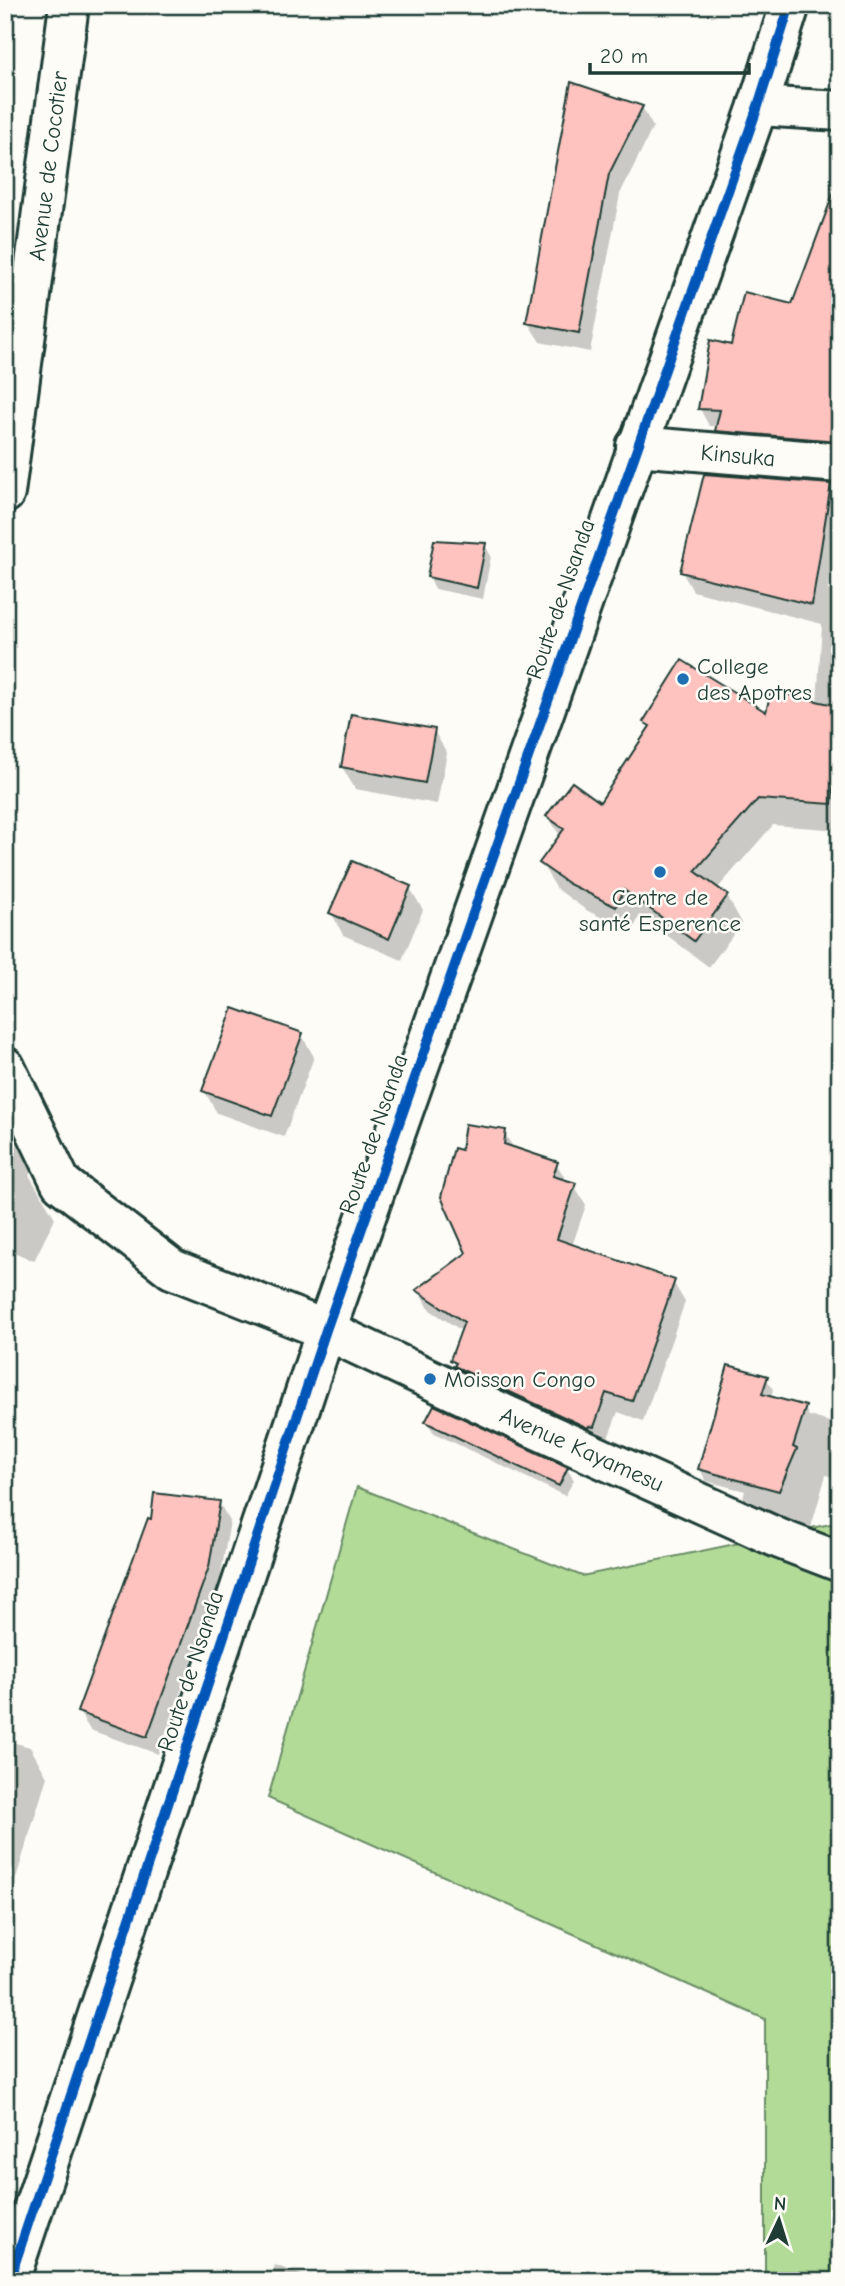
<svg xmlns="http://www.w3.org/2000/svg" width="845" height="2286" viewBox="0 0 845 2286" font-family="'Comic Neue',sans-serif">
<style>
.green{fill:#b3db98;stroke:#698c66;stroke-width:2}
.shadow{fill:#0003}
.building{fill:#fec2bf;stroke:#1f3d34;stroke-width:2}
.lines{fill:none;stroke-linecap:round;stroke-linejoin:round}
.minor-casing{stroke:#1f3d34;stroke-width:44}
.minor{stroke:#fdfcf7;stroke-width:38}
.cycleway-casing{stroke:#fdfcf7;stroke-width:15}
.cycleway{stroke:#0057b8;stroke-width:10}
.poi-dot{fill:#1f6fb2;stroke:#fdfcf7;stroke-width:2.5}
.labels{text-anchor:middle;stroke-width:5;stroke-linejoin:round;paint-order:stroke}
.street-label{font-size:23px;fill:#1f3d34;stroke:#fdfcf7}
.poi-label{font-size:23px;fill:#1f3d34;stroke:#fdfcf7;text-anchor:start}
</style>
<rect width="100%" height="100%" fill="#fdfcf7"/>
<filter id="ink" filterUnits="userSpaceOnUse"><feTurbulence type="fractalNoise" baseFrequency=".0143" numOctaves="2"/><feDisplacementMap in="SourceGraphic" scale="14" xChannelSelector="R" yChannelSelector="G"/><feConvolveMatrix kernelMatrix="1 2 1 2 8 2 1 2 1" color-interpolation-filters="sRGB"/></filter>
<g filter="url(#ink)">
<!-- green -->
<polygon class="green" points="357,1487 582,1576 840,1522 840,2281 765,2281 765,2019 268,1798"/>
<!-- shadow -->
<g class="shadow">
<polygon points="642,107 653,127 620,194 590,352 540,342 528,323"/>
<polygon points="840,182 840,456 726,447 717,430 718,426 709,426 700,409 732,347 793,306"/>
<polygon points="830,486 840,502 840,517 828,590 840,591 840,830 773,825 717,889 727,896 742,923 709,967 640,915 632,932 586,910 557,889 541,863 560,836 548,816 600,805 650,729 646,722 768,715 817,703 822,624 693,591 682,572"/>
<polygon points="485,545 491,556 483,599 435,589 429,577"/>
<polygon points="434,731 447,753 437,804 355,789 342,767"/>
<polygon points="410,888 423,910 402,960 343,935 331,912"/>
<polygon points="301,1034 314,1057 284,1137 217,1113 204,1090"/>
<polygon points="5,1122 32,1171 29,1175 55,1218 34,1261 5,1248"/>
<polygon points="504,1132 514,1149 556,1163 568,1183 574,1185 586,1205 572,1246 673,1282 685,1302 643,1421 618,1412 605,1446 463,1379 451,1359 462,1331 430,1310 418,1290 468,1253 463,1152"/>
<polygon points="766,1378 773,1389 771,1398 804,1407 809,1416 840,1425 840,1479 826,1475 810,1531 750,1509 743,1497 745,1491 706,1481 700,1469"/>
<polygon points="427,1422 567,1469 574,1480 565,1496 434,1433"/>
<polygon points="219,1503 230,1521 219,1586 158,1754 90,1730 79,1712"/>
<polygon points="5,1740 30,1747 47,1777 5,1914"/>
<polygon points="275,2265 318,2281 269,2281"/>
</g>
<!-- building -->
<g class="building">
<polygon points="571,82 643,106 609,174 579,333 526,323"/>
<polygon points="835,189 840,190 839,441 715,431 720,410 698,409 710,340 731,345 744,292 792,304"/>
<polygon points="704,474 831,484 812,605 680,572"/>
<polygon points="434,540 486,543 477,588 427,577"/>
<polygon points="682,660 766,712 771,691 839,706 832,804 758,799 695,871 728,895 694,941 624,890 616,907 569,884 539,863 564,829 546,816 572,782 600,802 650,726 643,722"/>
<polygon points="351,714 435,729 425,783 341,767"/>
<polygon points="352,861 411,886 389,939 329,913"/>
<polygon points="233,1008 303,1033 272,1116 202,1091"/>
<polygon points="465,1124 506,1130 504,1144 558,1162 553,1176 576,1183 557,1239 675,1280 632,1401 606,1393 594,1427 589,1426 588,1428 454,1366 456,1363 450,1360 464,1322 416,1290 466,1253 441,1197 454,1148 461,1150"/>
<polygon points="728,1365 768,1376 762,1394 806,1406 793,1447 797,1449 779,1491 698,1469"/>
<polygon points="434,1405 568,1467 559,1486 425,1422"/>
<polygon points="154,1493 220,1501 209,1567 147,1737 77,1712 148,1518 151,1519"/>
</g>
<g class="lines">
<!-- minor casing -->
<g class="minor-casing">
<g id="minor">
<polyline points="758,106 840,111"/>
<polyline points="636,446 840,463"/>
<polyline points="5,493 69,5"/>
<polyline points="5,1067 61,1183 172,1269 326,1330 506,1415 780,1539 840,1562"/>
<polyline points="9,2281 326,1330 758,106 790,5"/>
</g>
</g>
<!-- minor -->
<use href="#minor" class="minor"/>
<!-- cycleway casing -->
<g class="cycleway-casing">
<polyline id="cycleway" points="9,2281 326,1330 758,106 790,5"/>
</g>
<!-- cycleway -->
<use href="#cycleway" class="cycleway"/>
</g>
</g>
<!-- markers -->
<g class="poi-dot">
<circle cx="683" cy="679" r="7"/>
<circle cx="660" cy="872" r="7"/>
<circle cx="430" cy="1379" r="7"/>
</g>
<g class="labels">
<!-- street labels -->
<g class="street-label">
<text transform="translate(48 166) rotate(-83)" y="8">Avenue de Cocotier</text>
<text transform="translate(738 455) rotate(5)" y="8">Kinsuka</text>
<text transform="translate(560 599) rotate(-71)" y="8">Route de Nsanda</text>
<text transform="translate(373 1134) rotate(-71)" y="8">Route de Nsanda</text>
<text transform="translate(582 1449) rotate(24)" y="8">Avenue Kayamesu</text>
<text transform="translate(190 1671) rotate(-72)" y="8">Route de Nsanda</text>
</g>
<!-- poi labels -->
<g class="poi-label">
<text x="697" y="674">College<tspan x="697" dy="26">des Apotres</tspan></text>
<text x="660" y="905" text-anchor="middle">Centre de<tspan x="660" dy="26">santé Esperence</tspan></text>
<text x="444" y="1387">Moisson Congo</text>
</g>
</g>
<!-- margin -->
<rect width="845" height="2286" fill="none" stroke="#fdfcf7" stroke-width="28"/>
<rect x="14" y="14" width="817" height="2258" fill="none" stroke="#1f3d34" stroke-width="2.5" filter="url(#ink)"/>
<!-- north arrow -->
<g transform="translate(779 2220) rotate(4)" stroke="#fdfcf7" stroke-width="5" paint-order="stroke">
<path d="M0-5L12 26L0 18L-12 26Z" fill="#1f3d34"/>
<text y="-10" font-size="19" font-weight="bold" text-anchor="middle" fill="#1f3d34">N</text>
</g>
<!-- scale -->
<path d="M590 63v10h159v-10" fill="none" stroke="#1f3d34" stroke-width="3.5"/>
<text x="600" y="63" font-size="21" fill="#1f3d34" stroke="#fdfcf7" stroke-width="5" paint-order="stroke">20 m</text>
</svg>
